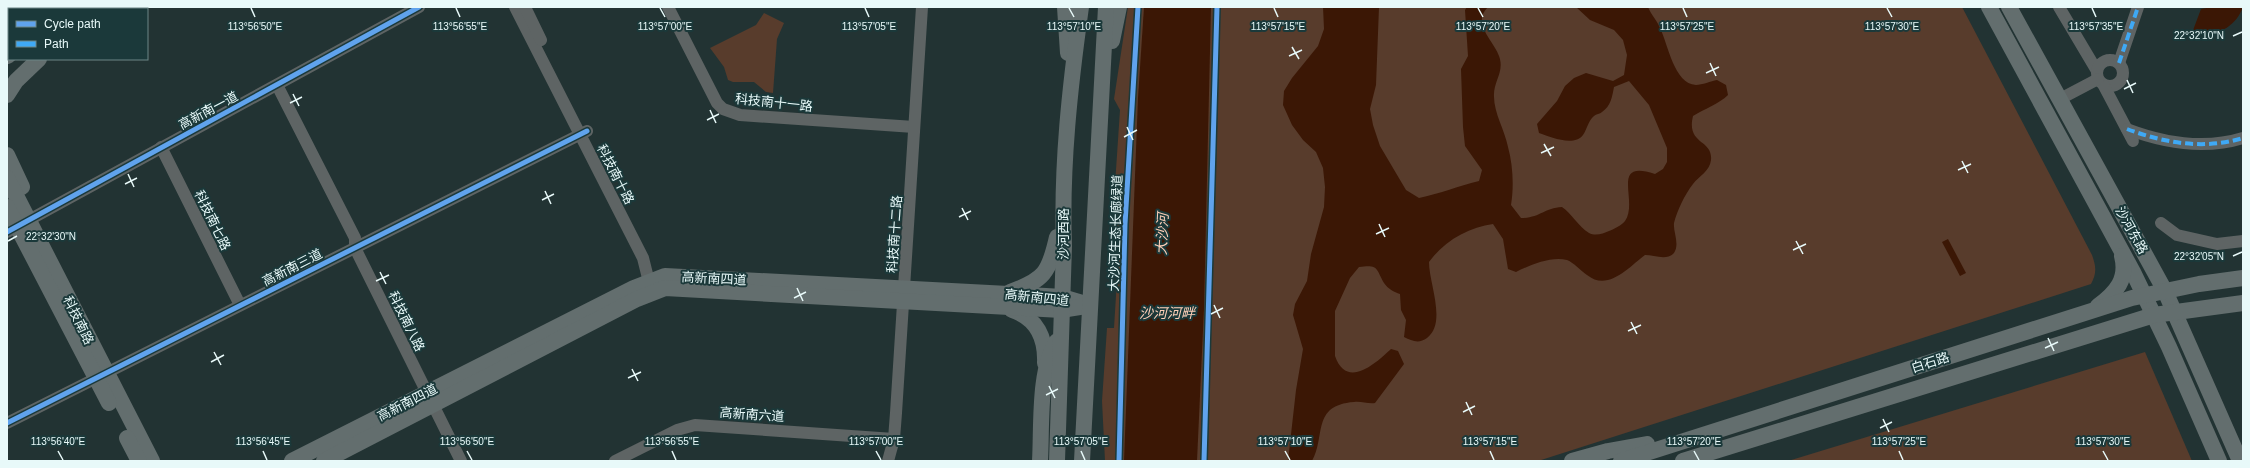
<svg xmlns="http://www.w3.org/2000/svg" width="2250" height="468" viewBox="0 0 2250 468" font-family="Arial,'Noto Sans SC',sans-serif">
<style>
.green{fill:#583c2c}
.water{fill:#3b1705}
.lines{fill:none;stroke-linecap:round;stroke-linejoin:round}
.minor{stroke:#5e6464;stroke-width:12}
.major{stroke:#636e6e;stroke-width:16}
.quiet{stroke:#3fa9f5;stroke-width:4;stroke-dasharray:8 4;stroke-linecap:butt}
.cycleway-casing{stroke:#1b393a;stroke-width:8}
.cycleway{stroke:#60a3ed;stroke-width:5}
.ticks{fill:none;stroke:#e8f9f9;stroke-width:1.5}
.labels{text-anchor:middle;stroke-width:4;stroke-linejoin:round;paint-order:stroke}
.street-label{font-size:13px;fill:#e8f9f9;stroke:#1b393a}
.water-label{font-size:14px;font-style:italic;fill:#ffd0b8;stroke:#1b393a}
.ticks-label{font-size:10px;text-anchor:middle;fill:#e8f9f9;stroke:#1b393a;stroke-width:4;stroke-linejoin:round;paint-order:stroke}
</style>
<rect width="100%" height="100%" fill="#233"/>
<!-- green -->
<g class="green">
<path d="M1128,7H1962L2092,255C2096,266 2097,273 2091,284L1538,461H1105L1102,401L1107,328H1114L1120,231L1112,230L1120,110L1114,99Z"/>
<polygon points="764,13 784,23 777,39 773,93 766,92 754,82 733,82 728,80 724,67 710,48 756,25"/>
<polygon points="2145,352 2192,461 1788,461"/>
</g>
<!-- water -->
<g class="water">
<polygon points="1144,7 1211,7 1204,308 1197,461 1124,461 1138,98"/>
<path d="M1323,7H1379L1376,85L1370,109L1373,125L1380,146L1406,190L1419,198C1439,194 1458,186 1479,181L1482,170L1465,146L1463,127L1461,69L1468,56L1465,10L1467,7H1488C1471,23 1494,41 1499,56C1505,72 1493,81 1494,97C1494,113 1505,131 1508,147C1513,165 1514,187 1511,205L1521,218C1540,218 1544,208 1562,207C1572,214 1578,226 1589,233C1595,236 1603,234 1609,231C1614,229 1622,225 1625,221C1639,201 1609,159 1655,174L1663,169L1667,162V148L1649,105L1629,81L1614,87C1612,97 1611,106 1602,112C1600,114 1596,114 1594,116C1588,121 1587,129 1583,135C1574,147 1550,137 1539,133L1537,124L1557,101L1565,86L1574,78L1586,73L1613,81L1624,75L1627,55L1623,40L1614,30L1590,20L1576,7H1648C1651,15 1657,20 1660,28C1668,44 1674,84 1696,85C1702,85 1711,81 1717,80L1726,85L1728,95C1719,104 1704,109 1693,116C1686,145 1713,139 1711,160C1710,171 1699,176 1693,184C1685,194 1677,211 1674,223C1673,232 1680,244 1674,253C1667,261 1654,255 1645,255C1629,267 1608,292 1587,275C1581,271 1573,262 1567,260C1551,256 1530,265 1516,272L1508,269L1503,239L1493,224C1469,227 1444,241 1429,262C1429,284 1447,323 1427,338C1419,344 1412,341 1404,337L1406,320L1401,310L1400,294C1394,292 1388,289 1384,283C1376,269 1379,264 1359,267L1350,278L1335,311V356C1347,390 1376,363 1391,349L1398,351L1404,364L1375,403C1368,404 1361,401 1354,402C1311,405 1326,437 1312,461H1288L1296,390L1303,349L1293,315L1295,304L1307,281L1311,254L1324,207L1325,187L1323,168L1316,152L1303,140L1292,125L1283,105L1284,91L1292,78L1318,46L1324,29Z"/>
<path d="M2212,7H2243C2235,29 2213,38 2192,33L2201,9Z"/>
<polygon points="1948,239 1966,273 1960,276 1942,242"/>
</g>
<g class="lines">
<!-- minor -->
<g class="minor">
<polyline points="515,7 643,258 651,290"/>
<polyline points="525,7 541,40"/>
<polyline points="668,7 717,103 723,109 740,115 914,127"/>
<polyline points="2059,7 2097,71"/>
<circle cx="2110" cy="73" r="13"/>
<polyline points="2119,63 2138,7"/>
<polyline points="277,85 355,238 355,248 461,461"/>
<polyline points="2104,86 2133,141"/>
<polyline points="2060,99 2098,79"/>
<path d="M2127,129C2164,143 2204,150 2243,138"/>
<polyline points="161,147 240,305"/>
<polyline points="2161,223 2177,235 2217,244 2243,241"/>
<polyline points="7,232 419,7"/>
<polyline points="7,423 587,131"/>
<polyline points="615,461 677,430 695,425 894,439"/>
<polyline points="888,461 894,439 896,413 922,7"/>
</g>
<!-- major -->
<g class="major">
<polyline points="1065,7 1068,53"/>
<polyline points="1989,7 2133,272 2169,347 2219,461"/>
<polyline points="2009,7 2165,291 2240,461"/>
<polyline points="64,9 68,7"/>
<polyline points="90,9 93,7"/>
<polyline points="7,39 9,38"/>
<polyline points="1112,41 1119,7"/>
<polyline points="7,56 9,55"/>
<polyline points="7,95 16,81 39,59"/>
<polyline points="7,155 22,187"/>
<polyline points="7,178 152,461"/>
<polyline points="7,207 109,403"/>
<path d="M1010,292C1044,280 1049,273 1057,237"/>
<path d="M2098,306C2116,293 2128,279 2122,256"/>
<path d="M1012,310C1037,318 1046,338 1045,363"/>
<polyline points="127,438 139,461"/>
<polyline points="292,461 634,288 665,276 1046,296 1062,297 1089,305"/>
<polyline points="324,461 637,299 665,288 1061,310 1086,306"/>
<path d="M1040,461C1042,426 1038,370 1057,341"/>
<path d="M1057,461L1064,246C1061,166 1070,86 1081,7"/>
<polyline points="1082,461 1106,7"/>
<polyline points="1572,461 1608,451 1647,444"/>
<polyline points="1621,461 2132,298 2199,284 2243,278"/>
<polyline points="1683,461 2154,315 2243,303"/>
</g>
<!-- quiet -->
<g class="quiet">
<polyline points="2119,63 2138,7"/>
<path d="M2127,129C2164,143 2204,150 2243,138"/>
</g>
<!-- cycleway casing -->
<g class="cycleway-casing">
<g id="cycleway">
<polyline points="7,232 419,7"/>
<polyline points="7,423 587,131"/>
<polyline points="1119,461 1125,224 1138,7"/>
<polyline points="1204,461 1217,7"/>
</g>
</g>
<!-- cycleway -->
<use href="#cycleway" class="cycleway"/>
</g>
<!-- ticks -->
<path class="ticks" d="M251,8L255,17M456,8L460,17M660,8L665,17M865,8L869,17M1069,8L1074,17M1274,8L1278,17M1478,8L1483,17M1683,8L1687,17M1887,8L1892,17M2092,8L2096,17M2233,36L2242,32M1292,47L1299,59M1289,56L1302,50M1710,63L1716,76M1706,73L1719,67M2127,80L2133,93M2124,89L2136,83M293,94L299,106M290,103L302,97M710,110L716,123M707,120L719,114M1127,127L1133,140M1124,137L1137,130M1544,144L1551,156M1541,153L1554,147M1962,161L1968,173M1958,170L1971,164M128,174L134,187M125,184L137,178M545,191L551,204M542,200L554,194M962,208L968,220M959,217L971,211M1379,224L1385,237M1376,234L1389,228M8,241L17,236M1796,241L1803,254M1793,250L1806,244M2233,256L2242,252M380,272L386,284M376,281L389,275M797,288L803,301M794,298L806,292M1214,305L1220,318M1211,314L1223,308M1631,322L1637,334M1628,331L1641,325M2048,338L2054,351M2045,348L2058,342M214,352L221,365M211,362L224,355M632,369L638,381M628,378L641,372M1049,386L1055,398M1046,395L1058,389M1466,402L1472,415M1463,412L1475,406M1883,419L1889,432M1880,428L1892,422M58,451L63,460M263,451L267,460M467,451L472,460M672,451L676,460M876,451L881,460M1081,451L1085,460M1285,451L1290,460M1490,451L1494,460M1694,451L1699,460M1899,451L1903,460M2103,451L2108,460"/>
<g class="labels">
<!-- street labels -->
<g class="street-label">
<text transform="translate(774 102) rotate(6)" y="5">科技南十一路</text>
<text transform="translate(208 110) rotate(-28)" y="5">高新南一道</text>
<text transform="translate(616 174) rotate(63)" y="5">科技南十路</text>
<text transform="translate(213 220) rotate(64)" y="5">科技南七路</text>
<text transform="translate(2132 230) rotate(61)" y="5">沙河东路</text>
<text transform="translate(1115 233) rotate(-88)" y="5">大沙河生态长廊绿道</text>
<text transform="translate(894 234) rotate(-86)" y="5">科技南十二路</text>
<text transform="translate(1063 234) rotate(-90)" y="5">沙河西路</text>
<text transform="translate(292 267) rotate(-27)" y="5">高新南三道</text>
<text transform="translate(714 278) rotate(3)" y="5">高新南四道</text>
<text transform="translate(1037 297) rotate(6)" y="5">高新南四道</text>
<text transform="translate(79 320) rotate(64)" y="5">科技南路</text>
<text transform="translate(407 321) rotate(64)" y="5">科技南八路</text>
<text transform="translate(1930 362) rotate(-18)" y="5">白石路</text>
<text transform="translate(407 402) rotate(-27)" y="5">高新南四道</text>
<text transform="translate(752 414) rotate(4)" y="5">高新南六道</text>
</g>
<!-- water labels -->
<g class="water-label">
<text transform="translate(1162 234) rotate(-87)" y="5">大沙河</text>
<text x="1167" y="318">沙河河畔</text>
</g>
</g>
<g class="ticks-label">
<text x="255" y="30">113°56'50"E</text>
<text x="460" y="30">113°56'55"E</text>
<text x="665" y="30">113°57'00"E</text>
<text x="869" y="30">113°57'05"E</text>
<text x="1278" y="30">113°57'15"E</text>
<text x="1483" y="30">113°57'20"E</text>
<text x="1687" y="30">113°57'25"E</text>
<text x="1892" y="30">113°57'30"E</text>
<text x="1074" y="30">113°57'10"E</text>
<text x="2096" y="30">113°57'35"E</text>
<text x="2199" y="39">22°32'10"N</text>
<text x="51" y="240">22°32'30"N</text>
<text x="2199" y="260">22°32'05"N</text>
<text x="58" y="445">113°56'40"E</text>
<text x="263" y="445">113°56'45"E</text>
<text x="467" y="445">113°56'50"E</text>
<text x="672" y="445">113°56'55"E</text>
<text x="876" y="445">113°57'00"E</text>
<text x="1081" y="445">113°57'05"E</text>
<text x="1285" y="445">113°57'10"E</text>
<text x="1490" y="445">113°57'15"E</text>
<text x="1694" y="445">113°57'20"E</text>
<text x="1899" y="445">113°57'25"E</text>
<text x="2103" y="445">113°57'30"E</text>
</g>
<!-- border -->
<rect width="2250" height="468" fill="none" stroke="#e8f9f9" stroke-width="16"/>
<!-- legend -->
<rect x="8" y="8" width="140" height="52" fill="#1b393a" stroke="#6d8686"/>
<rect x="16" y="21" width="20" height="6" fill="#60a3ed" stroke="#6d8686"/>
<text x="44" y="28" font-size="12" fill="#e8f9f9">Cycle path</text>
<rect x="16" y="41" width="20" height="6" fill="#3fa9f5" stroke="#6d8686"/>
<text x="44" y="48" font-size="12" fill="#e8f9f9">Path</text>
</svg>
